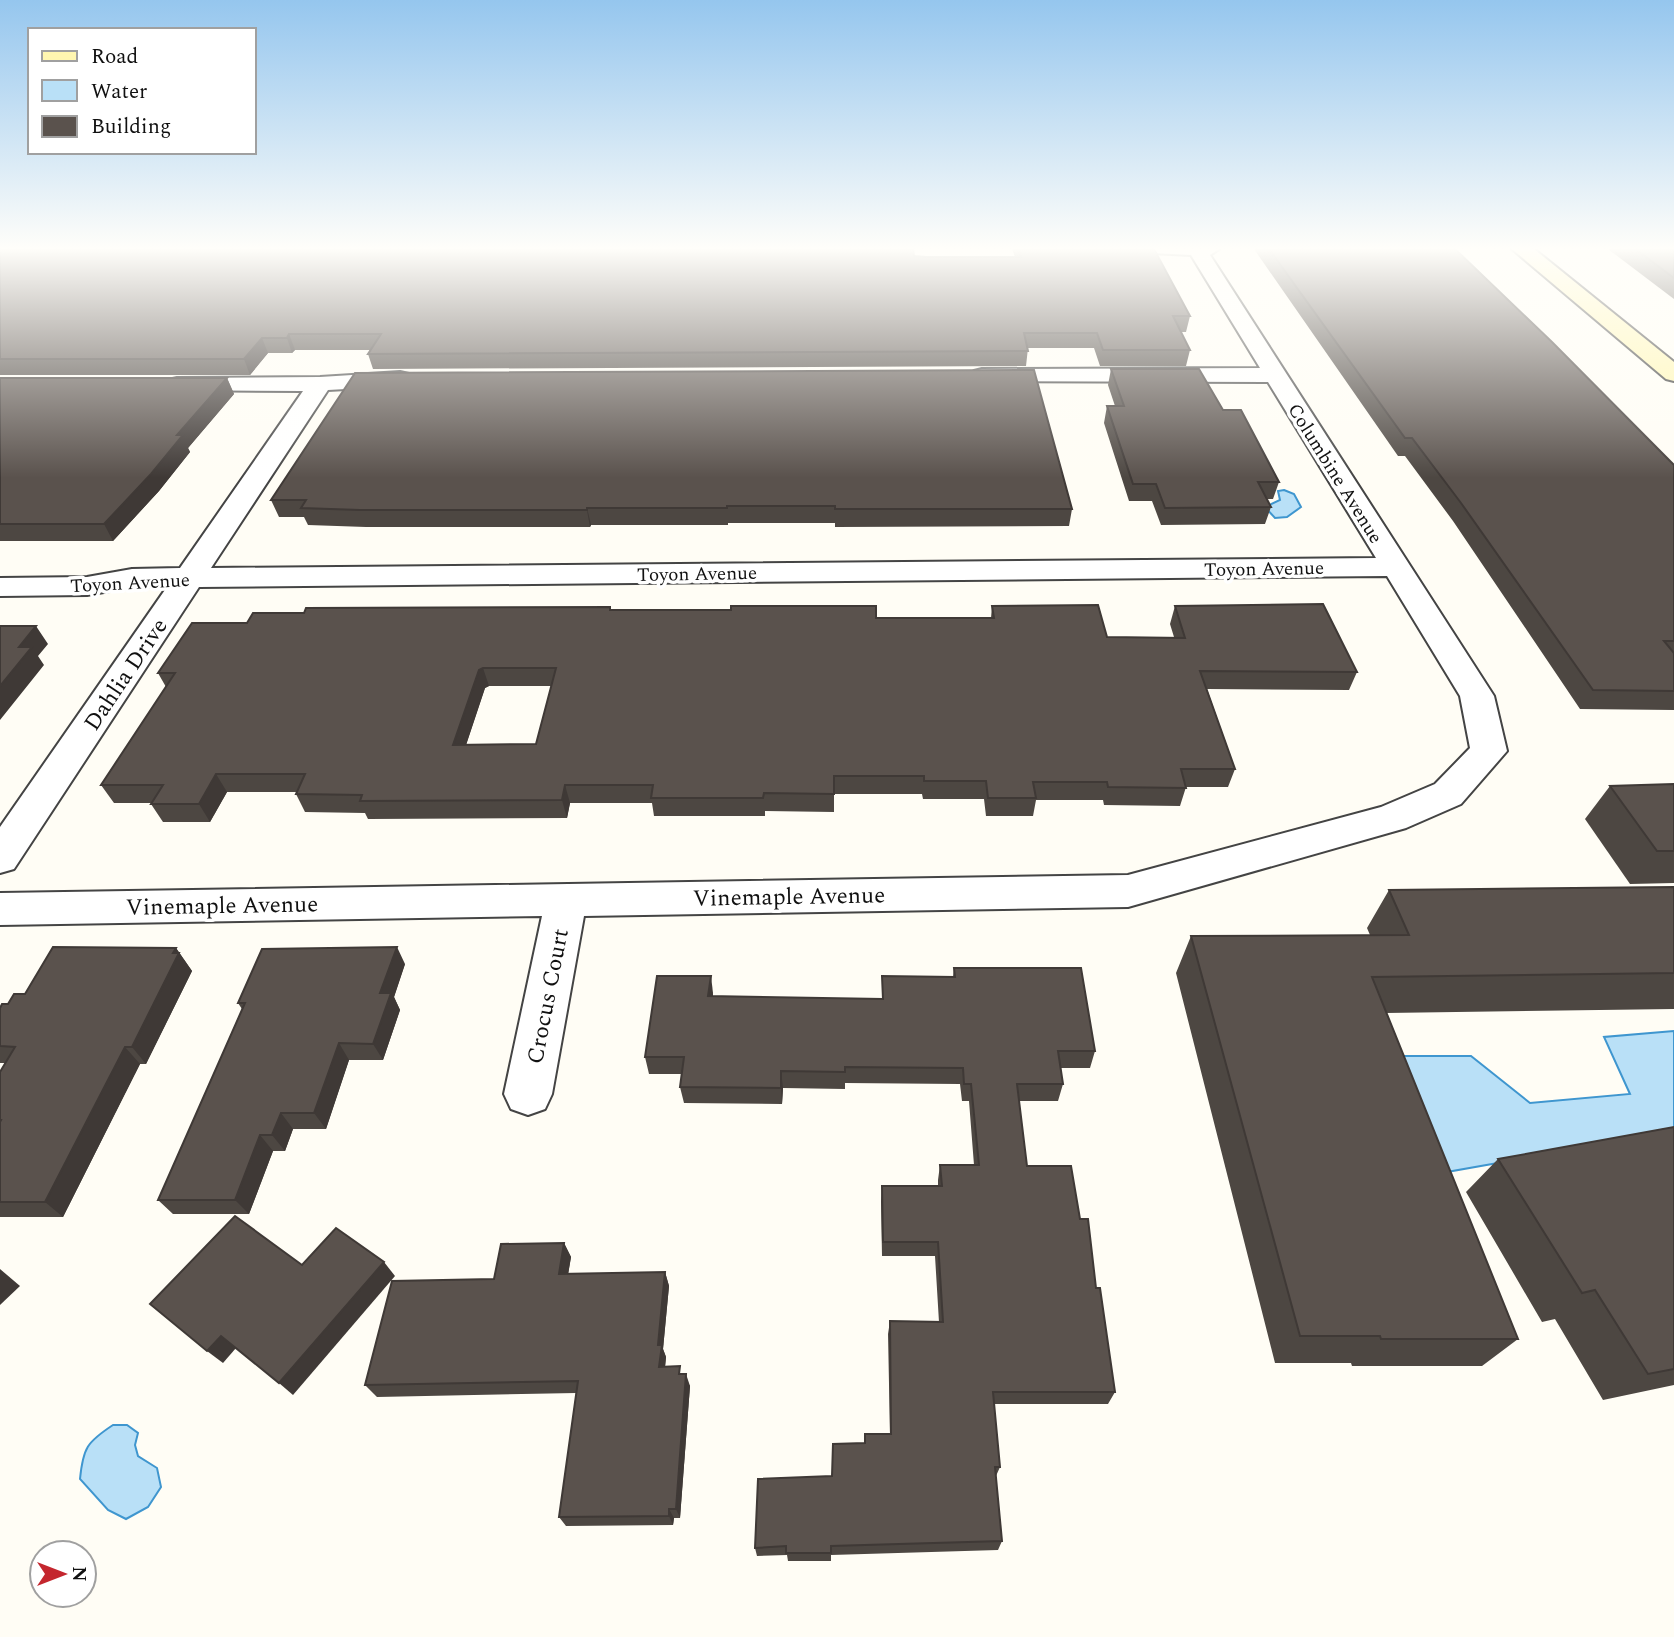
<svg xmlns="http://www.w3.org/2000/svg" width="1674" height="1637" viewBox="0 0 1674 1637" font-family="Spectral,serif">
<style>
.water{fill:#b9e0f7;stroke:#3f96cf;stroke-width:2}
.lines{fill:none;stroke-linecap:round;stroke-linejoin:round}
.street-casing{stroke:#444;stroke-width:4}
.secondary-casing{stroke:#333;stroke-width:4}
.street{fill:#fff;fill-rule:evenodd}
.secondary{fill:#fff6b0;fill-rule:evenodd}
.wall{fill:#4d4742;fill-rule:evenodd}
.shaded-wall{fill:#3f3936}
.building{fill:#5a524d;stroke:#3f3936;stroke-width:2;fill-rule:evenodd}
.labels{text-anchor:middle;stroke-width:7;stroke-linejoin:round;paint-order:stroke}
.far-street-label{font-size:19px;fill:#111;stroke:#fff}
.street-label{font-size:23px;fill:#111;stroke:#fff}
</style>
<rect width="100%" height="100%" fill="#fffdf5"/>
<!-- water -->
<g class="water">
<polygon points="1284,490 1294,494 1301,507 1287,517 1275,518 1265,507 1280,500 1278,491"/>
<polygon points="1674,1031 1674,1132 1441,1173 1401,1056 1471,1056 1530,1103 1630,1094 1604,1037"/>
<path d="M113,1425H127L138,1433L135,1445L138,1456L157,1468L161,1487L148,1507L126,1519L108,1510L80,1479C83,1448 87,1442 113,1425Z"/>
</g>
<g class="lines">
<!-- street casing -->
<g class="street-casing">
<polygon id="street" points="1149,249 1219,249 1210,255 1494,696 1507,751 1461,804 1406,828 1128,907 584,916 552,1094 545,1109 528,1115 511,1109 504,1094 542,916 0,925 0,893 1128,875 1381,807 1435,784 1470,748 1460,696 1387,576 199,587 14,869 0,873 0,827 167,587 132,587 87,595 0,596 0,578 87,577 132,569 180,568 303,391 168,390 165,385 168,380 177,378 320,377 400,372 409,374 412,379 409,384 400,386 328,390 211,568 1376,558 1268,382 974,381 970,376 974,371 982,369 1260,368 1191,255 1152,253"/>
</g>
<!-- secondary casing -->
<g class="secondary-casing">
<polygon id="secondary" points="1512,249 1534,249 1674,362 1674,381 1666,379"/>
</g>
<!-- street -->
<use href="#street" class="street"/>
<!-- secondary -->
<use href="#secondary" class="secondary"/>
</g>
<!-- wall -->
<g class="wall">
<polygon points="0,249 914,256 926,257 1015,257 1012,249 1154,249 1190,316 1186,332 1181,332 1190,350 1186,366 1100,366 1094,348 1028,348 1026,366 373,369 368,354 370,350 295,350 292,353 268,353 250,375 0,375"/>
<polygon points="1254,249 1455,249 1674,465 1674,710 1580,709 1453,521 1405,456 1398,456"/>
<polygon points="1608,249 1674,249 1674,299"/>
<polygon points="1111,369 1223,410 1279,482 1273,499 1267,499 1271,507 1265,524 1161,525 1152,501 1129,501 1104,423 1107,406 1115,406 1108,385"/>
<polygon points="227,378 234,394 188,448 190,452 159,491 113,541 0,541 0,379"/>
<polygon points="271,500 1072,509 1069,526 835,527 835,523 728,523 728,525 591,525 590,527 366,527 308,525 304,517 279,517"/>
<path d="M992,606L1107,637H1174L1170,624L1175,606L1357,672L1349,690L1207,689L1235,769L1228,787H1186L1180,806L1104,805L1103,800H1036L1033,816H986L984,799H923L922,794H834V812L765,811V816H654L652,803H570L567,818L368,819L365,813L305,812L296,794L297,792H227L210,822H163L151,804L152,803H114L101,785L166,687L158,673L247,623L611,610L876,618H991ZM489,686H552L536,744L466,745L485,688Z"/>
<polygon points="1674,784 1674,883 1630,884 1585,819 1610,786"/>
<polygon points="1674,887 1674,1009 1386,1013 1518,1339 1482,1366 1352,1366 1351,1363 1275,1363 1176,973 1191,936 1370,935 1367,928 1389,890"/>
<polygon points="176,948 192,971 146,1064 140,1064 63,1217 0,1217 0,1072 5,1063 0,1063 0,1008 25,994"/>
<polygon points="405,964 394,997 400,1010 383,1060 349,1060 326,1129 293,1129 285,1151 273,1151 249,1214 173,1214 158,1200 242,1009 238,1003"/>
<polygon points="954,968 1095,1051 1090,1068 1060,1068 1063,1084 1058,1101 1019,1101 1027,1166 1080,1219 1096,1288 1115,1392 1108,1404 994,1404 1000,1467 996,1476 1002,1541 998,1550 831,1555 831,1561 788,1561 787,1555 757,1556 755,1548 832,1476 864,1443 865,1434 890,1434 888,1334 890,1321 939,1322 935,1256 882,1256 881,1201 882,1186 938,1186 938,1180 940,1165 974,1165 969,1101 962,1101 960,1084 845,1083 845,1089 783,1088 782,1104 684,1103 680,1087 682,1074 649,1074 645,1057 713,993 713,996 882,999 882,976 953,977"/>
<polygon points="1674,1127 1674,1385 1603,1400 1555,1319 1542,1322 1466,1192 1498,1159"/>
<polygon points="564,1243 571,1257 568,1274 665,1272 669,1286 663,1349 666,1357 665,1366 682,1374 690,1386 680,1518 674,1518 673,1525 566,1526 559,1517 576,1393 377,1397 365,1385 494,1279"/>
</g>
<!-- shaded-wall -->
<g class="shaded-wall">
<polygon points="289,334 295,350 292,353 287,338"/>
<polygon points="262,338 268,353 250,375 244,359"/>
<polygon points="227,378 234,394 188,448 190,452 159,491 113,541 104,524 177,435"/>
<polygon points="587,508 591,525 590,527 587,510"/>
<polygon points="36,626 48,644 38,656 44,665 0,720 0,686 19,647"/>
<polygon points="483,668 489,686 485,688 460,763 453,745 479,670"/>
<polygon points="216,774 227,792 210,822 199,804"/>
<polygon points="565,785 570,803 567,818 562,800"/>
<polygon points="397,947 405,964 394,997 400,1010 383,1060 373,1044 380,993"/>
<polygon points="176,948 192,971 146,1064 132,1047"/>
<polygon points="711,976 713,993 711,1013 708,996"/>
<polygon points="339,1043 349,1060 326,1129 314,1113"/>
<polygon points="125,1047 140,1064 63,1217 45,1202"/>
<polygon points="781,1071 783,1088 782,1104 781,1088"/>
<polygon points="281,1113 293,1129 285,1151 272,1135"/>
<polygon points="260,1135 273,1151 249,1214 235,1200"/>
<polygon points="564,1243 571,1257 566,1287 559,1274"/>
<polygon points="384,1262 395,1276 293,1395 279,1383"/>
<polygon points="0,1269 20,1286 0,1305"/>
<polygon points="665,1272 669,1286 663,1349 666,1357 664,1379 659,1367 658,1345"/>
<polygon points="221,1336 236,1348 223,1363 207,1351"/>
<polygon points="686,1374 690,1386 680,1518 676,1509"/>
<polygon points="669,1509 674,1518 673,1525 669,1516"/>
</g>
<!-- building -->
<g class="building">
<polygon points="0,249 913,249 914,256 926,257 1021,257 1018,249 1154,249 1190,316 1173,316 1190,350 1103,350 1097,333 1024,333 1028,351 368,354 381,334 289,334 287,338 262,338 244,359 0,359"/>
<polygon points="1269,249 1455,249 1552,342 1674,465 1674,641 1664,641 1674,653 1674,691 1593,690 1461,503 1412,438 1405,438"/>
<polygon points="1635,249 1674,249 1674,278"/>
<polygon points="1111,369 1199,369 1223,410 1241,410 1279,482 1258,482 1271,507 1165,508 1156,484 1133,484 1107,406 1124,406"/>
<polygon points="1034,370 1072,509 835,509 835,506 727,506 727,508 587,508 587,510 360,510 301,508 306,500 271,500 355,373"/>
<polygon points="0,378 227,378 177,435 183,435 151,474 104,524 0,524"/>
<path d="M1323,604L1357,672L1200,671L1235,769H1181L1186,788L1108,787L1107,782H1033L1036,798H988L986,781H924V776H834V794L764,793L763,798H651L653,785H565L562,800L360,801L362,795L296,794L305,774H216L199,804H151L163,785H101L175,673H158L192,623H247L253,613H304L306,608L610,607V610H731V606H876V618H994L992,606L1098,605L1107,637L1185,638L1175,606ZM483,668H556L536,744L453,745L479,670Z"/>
<polygon points="0,626 36,626 19,647 32,647 0,686"/>
<polygon points="1674,784 1674,851 1657,851 1610,786"/>
<polygon points="1674,887 1674,973 1372,977 1518,1339 1381,1339 1380,1336 1300,1336 1191,936 1409,935 1389,890"/>
<polygon points="53,947 176,948 173,953 179,953 132,1047 125,1047 45,1202 0,1202 0,1122 1,1120 0,1120 0,1072 15,1047 0,1046 0,1008 2,1004 8,1004 14,994 25,994"/>
<polygon points="397,947 380,993 391,993 373,1044 339,1043 314,1113 281,1113 272,1135 260,1135 235,1200 158,1200 245,1003 238,1003 262,949"/>
<polygon points="954,968 1081,968 1095,1051 1058,1051 1063,1084 1017,1084 1027,1166 1071,1166 1080,1219 1088,1219 1096,1288 1100,1288 1115,1392 993,1392 1000,1467 995,1467 1002,1541 831,1546 831,1553 786,1553 786,1546 755,1548 758,1479 832,1476 833,1444 865,1443 865,1434 891,1434 890,1321 943,1322 938,1242 883,1242 882,1186 942,1186 940,1165 979,1165 971,1084 964,1084 963,1068 845,1067 845,1072 781,1071 781,1088 680,1087 684,1057 645,1057 657,976 711,976 708,996 883,999 882,976 955,977"/>
<polygon points="1674,1127 1674,1369 1648,1374 1595,1290 1582,1293 1498,1159"/>
<polygon points="235,1216 302,1265 336,1228 384,1262 279,1383 221,1336 207,1351 150,1304"/>
<polygon points="564,1243 559,1274 665,1272 658,1345 662,1345 659,1367 680,1366 679,1374 686,1374 676,1509 669,1509 669,1516 559,1517 578,1381 365,1385 392,1281 494,1279 501,1244"/>
</g>
<!-- sky -->
<linearGradient id="sky" x2="0" y2="1"><stop stop-color="#95c6ee"/><stop offset="0.52" stop-color="#fffefa"/><stop offset="1" stop-color="#fffefa" stop-opacity="0"/></linearGradient>
<rect width="1674" height="478" fill="url(#sky)"/>
<g class="labels">
<!-- far-street labels -->
<g class="far-street-label">
<text transform="translate(1336 473) rotate(58)" y="7">Columbine Avenue</text>
<text transform="translate(1264 568) rotate(-1)" y="7">Toyon Avenue</text>
<text transform="translate(697 573) rotate(-1)" y="7">Toyon Avenue</text>
<text transform="translate(130 582) rotate(-3)" y="7">Toyon Avenue</text>
</g>
<!-- street labels -->
<g class="street-label">
<text transform="translate(125 674) rotate(-56)" y="8">Dahlia Drive</text>
<text transform="translate(789 896) rotate(-1)" y="8">Vinemaple Avenue</text>
<text transform="translate(222 905) rotate(-1)" y="8">Vinemaple Avenue</text>
<text transform="translate(547 996) rotate(-79)" y="8">Crocus Court</text>
</g>
</g>
<!-- legend -->
<rect x="28" y="28" width="228" height="126" fill="#ffffff" stroke="#a0a0a0" stroke-width="2"/>
<rect x="42" y="51" width="35" height="10" fill="#fff6b0" stroke="#a0a0a0" stroke-width="2"/>
<text x="91" y="63" font-size="21" fill="#111111">Road</text>
<rect x="42" y="80" width="35" height="21" fill="#b9e0f7" stroke="#a0a0a0" stroke-width="2"/>
<text x="91" y="98" font-size="21" fill="#111111">Water</text>
<rect x="42" y="116" width="35" height="21" fill="#5a524d" stroke="#a0a0a0" stroke-width="2"/>
<text x="91" y="133" font-size="21" fill="#111111">Building</text>
<!-- north arrow -->
<g transform="translate(63 1574) rotate(90)"><circle r="33" fill="#ffffff" stroke="#a0a0a0" stroke-width="2"/>
<path d="M0-5L12 26L0 18L-12 26Z" fill="#c4262e"/>
<text y="-10" font-size="19" font-weight="bold" text-anchor="middle" fill="#111111">N</text>
</g>
</svg>
